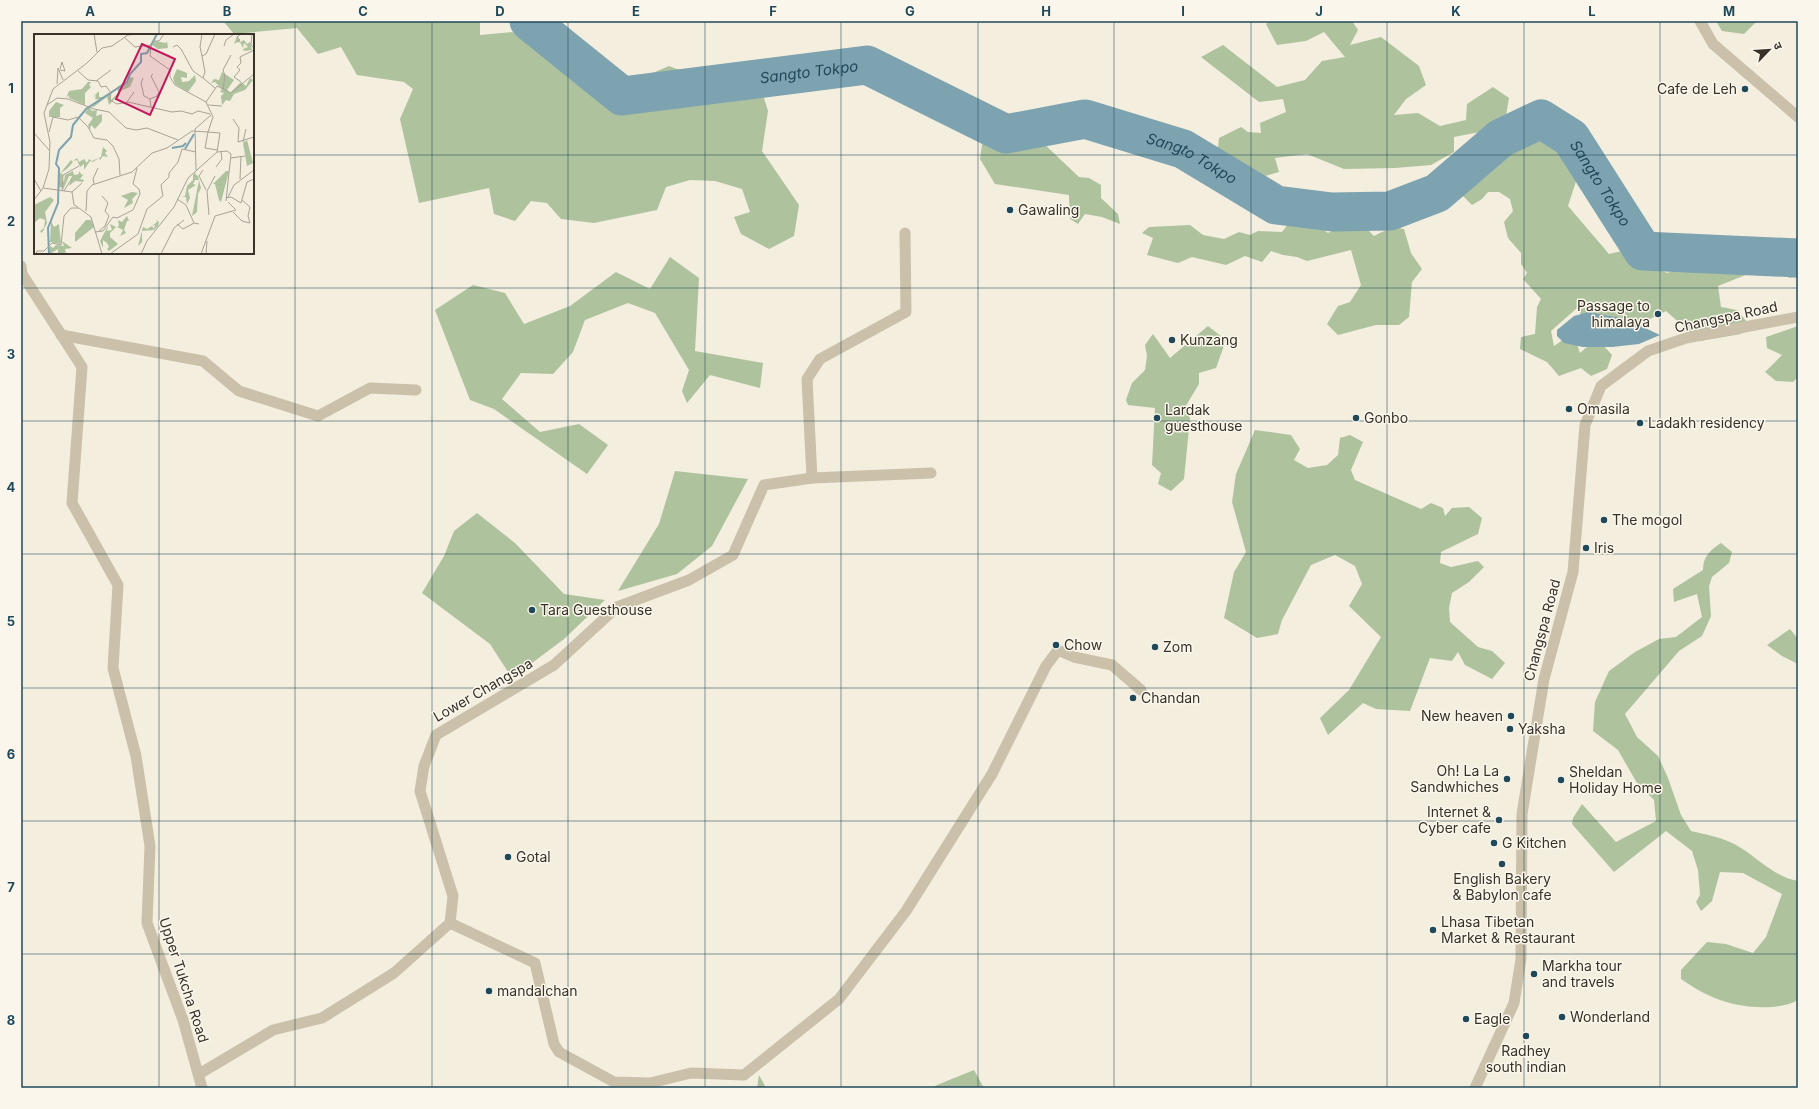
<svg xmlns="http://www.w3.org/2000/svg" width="1819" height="1109" viewBox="0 0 1819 1109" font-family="Inter,'Noto Sans Devanagari',sans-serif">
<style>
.green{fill:#aec29e}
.water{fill:#7da3b0}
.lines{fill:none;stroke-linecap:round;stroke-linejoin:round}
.river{stroke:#7da3b0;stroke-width:39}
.minor{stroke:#cbc0aa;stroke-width:11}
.grid{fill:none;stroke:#1f495a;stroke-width:1;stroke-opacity:0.55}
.poi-dot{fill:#1f495a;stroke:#faf6eb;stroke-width:1.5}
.labels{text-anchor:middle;stroke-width:3;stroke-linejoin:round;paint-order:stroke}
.poi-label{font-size:14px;fill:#383129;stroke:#faf6eb;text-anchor:start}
.street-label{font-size:14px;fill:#383129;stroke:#faf6eb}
.water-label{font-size:15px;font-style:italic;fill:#1f495a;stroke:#faf6eb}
.inset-river{fill:none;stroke:#7da3b0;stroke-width:2}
.inset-road{fill:none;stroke:#a8a296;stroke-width:1}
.view{fill:#c2185b;fill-opacity:0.15;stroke:#c2185b;stroke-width:2}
.inset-edge{fill:none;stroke:#383129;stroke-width:2}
.neatline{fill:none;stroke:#1f495a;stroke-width:1.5}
.grid-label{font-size:13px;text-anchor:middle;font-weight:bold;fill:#1f495a}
</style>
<rect width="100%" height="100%" fill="#f3eede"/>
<!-- green -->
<g class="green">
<polygon points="223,21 480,21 480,35 512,32 543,47 596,96 627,112 634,81 669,66 693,75 755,69 768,111 762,151 799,205 794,236 769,249 741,234 734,217 750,212 742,189 715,181 690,180 666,187 657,210 594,223 561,219 547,203 531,201 515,221 494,214 489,188 419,203 400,119 413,89 404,82 357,75 341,47 318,54 297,28 234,34"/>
<polygon points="1270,21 1352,21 1358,30 1350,45 1381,37 1419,66 1426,85 1406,99 1394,115 1418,113 1440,126 1466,120 1467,104 1493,87 1509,98 1506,116 1490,130 1454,137 1454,152 1431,165 1395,168 1344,169 1307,154 1275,158 1279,172 1265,176 1218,148 1219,138 1241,127 1248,132 1261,133 1260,123 1286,112 1283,99 1259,102 1201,57 1223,45 1277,87 1305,80 1322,61 1345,57 1324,32 1306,41 1277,45 1266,24"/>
<polygon points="1716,21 1757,21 1744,34 1722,31"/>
<polygon points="1542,131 1572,152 1579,172 1568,206 1609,254 1622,251 1628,257 1667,273 1697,263 1740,261 1770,247 1798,257 1798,277 1789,278 1784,266 1748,274 1718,286 1721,307 1737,310 1746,321 1741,334 1700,341 1666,311 1638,325 1591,330 1577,308 1551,331 1554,346 1567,337 1576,341 1580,353 1588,346 1601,343 1612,355 1607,369 1591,376 1581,368 1559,376 1547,362 1520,349 1521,337 1535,334 1537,307 1541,299 1523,279 1527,273 1521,264 1521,253 1508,238 1504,222 1513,211 1510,199 1499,192 1488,192 1482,199 1472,205 1461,194 1463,181 1482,164 1501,153 1519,137"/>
<polygon points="983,138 1042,142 1079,177 1089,178 1101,185 1101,198 1118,214 1120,224 1102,217 1085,214 1078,224 1070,219 1069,195 995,184 980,159"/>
<polygon points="1310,219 1328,233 1344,225 1361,223 1374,236 1392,227 1404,229 1411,253 1422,269 1412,282 1409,317 1399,325 1376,325 1338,335 1327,324 1338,306 1350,302 1361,285 1351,250 1307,261 1297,257 1283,255 1271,251 1262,262 1245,256 1226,265 1192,257 1178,263 1147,255 1153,238 1142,233 1149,227 1190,225 1203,235 1224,239 1239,232 1250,235 1258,231 1282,232 1289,223"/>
<polygon points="670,257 699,278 695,351 763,363 760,388 710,375 687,403 682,391 689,370 655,313 628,303 585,320 573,352 553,374 521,373 502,399 540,432 579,424 608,445 587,474 494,409 470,400 435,310 473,285 505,293 524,324 570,306 616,272 650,289"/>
<polygon points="1208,326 1226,340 1216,368 1199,373 1199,384 1184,409 1190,418 1184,479 1171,491 1158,484 1161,473 1152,465 1155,408 1128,405 1126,400 1132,383 1145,370 1147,356 1145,345 1153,334 1170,358"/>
<polygon points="1798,326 1798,377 1793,382 1776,381 1765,372 1782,355 1767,348 1766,337"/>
<polygon points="1255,430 1291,435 1300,449 1294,460 1308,468 1327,465 1338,455 1340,438 1350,435 1363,442 1351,470 1355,480 1421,509 1431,503 1443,508 1445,516 1452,508 1469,507 1482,518 1478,534 1441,552 1440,563 1451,567 1478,561 1484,567 1469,582 1452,593 1449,608 1450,622 1478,647 1492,651 1505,663 1492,679 1465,665 1458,652 1452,661 1430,658 1410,711 1376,709 1363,703 1328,735 1320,718 1349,690 1381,637 1349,606 1362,584 1355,566 1335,555 1311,565 1282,620 1278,634 1257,638 1224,618 1234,572 1246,552 1232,502 1236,474"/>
<polygon points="675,471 748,479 712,546 677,574 618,591 659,524"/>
<polygon points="477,513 515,543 564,594 605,600 564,639 512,678 490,644 422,593 444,556 454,531"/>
<path d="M1721,543L1732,552L1729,563L1712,577L1709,586L1711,616L1702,636L1679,651L1625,714L1637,737L1658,756L1668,778L1681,815L1691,831C1708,835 1726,838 1741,848C1760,860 1775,877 1798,881V1000C1775,1013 1731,1007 1708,995C1699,991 1690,985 1681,979V970L1707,942L1726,944L1753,953L1766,937L1782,894L1743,873L1720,872L1712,901L1701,911L1696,902L1700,895L1698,870L1692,851L1666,831L1614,872L1572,824L1573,818L1582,804L1616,842L1656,821L1654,800L1637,783L1618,750L1593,731L1595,702L1609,671L1635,652L1659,639L1676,637L1702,617L1697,594L1674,602L1673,589L1703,570C1703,557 1710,550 1721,543Z"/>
<polygon points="1790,629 1798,639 1798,664 1782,656 1767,645"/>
<polygon points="974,1070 984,1088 932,1088 937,1085"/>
<polygon points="759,1075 766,1088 757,1088"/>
</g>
<!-- water -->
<polygon class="water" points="1588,312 1626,319 1660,335 1639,344 1612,347 1583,347 1564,343 1557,336 1557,330 1574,316"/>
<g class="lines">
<!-- river -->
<path class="river" id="s1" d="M529,21L622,96L867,65L1006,134L1085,119L1183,149L1276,205L1332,212L1390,211L1437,193L1501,138L1541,119L1571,138L1643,251L1798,258"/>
<!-- minor -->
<g class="minor">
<polyline points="1700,21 1713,44 1798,117"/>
<polyline points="21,266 22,274 82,367 72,503 118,585 113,668 136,756 150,846 147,923 183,1020 202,1088"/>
<polyline points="61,335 203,361 239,391 318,416 370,388 416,390"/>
<polyline points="812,478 807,379 820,359 906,312 905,233"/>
<polyline points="450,923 535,963 554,1044 559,1052 614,1082 650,1083 691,1073 744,1075 839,999 906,911 992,774 1046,666 1058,650 1074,657 1112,665 1141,690"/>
<polyline points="199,1074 273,1030 322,1018 394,973 450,923 453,896 420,791 424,766 436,735 554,665 617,607 689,580 733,555 764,485 812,478 931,473"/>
<polyline points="1475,1088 1514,1003 1521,959 1522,814 1544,679 1573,572 1585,425 1601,386 1648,351 1686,338 1798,317"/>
</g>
</g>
<!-- grid -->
<path class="grid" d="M159,21V35M295,21V1088M432,21V1088M568,21V1088M705,21V1088M841,21V1088M978,21V1088M1114,21V1088M1251,21V1088M1387,21V1088M1524,21V1088M1660,21V1088M21,155H35M253,155H1798M159,253V1088M21,288H1798M21,421H1798M21,554H1798M21,688H1798M21,821H1798M21,954H1798"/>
<!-- markers -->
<g class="poi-dot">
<circle cx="1745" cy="89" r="4"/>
<circle cx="1010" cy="210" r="4"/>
<circle cx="1658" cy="314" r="4"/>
<circle cx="1172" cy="340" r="4"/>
<circle cx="1569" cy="409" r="4"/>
<circle cx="1157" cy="418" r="4"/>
<circle cx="1356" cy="418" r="4"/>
<circle cx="1640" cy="423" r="4"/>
<circle cx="1604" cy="520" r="4"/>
<circle cx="1586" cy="548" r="4"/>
<circle cx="532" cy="610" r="4"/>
<circle cx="1056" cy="645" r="4"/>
<circle cx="1155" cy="647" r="4"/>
<circle cx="1133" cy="698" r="4"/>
<circle cx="1511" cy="716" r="4"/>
<circle cx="1510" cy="729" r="4"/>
<circle cx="1507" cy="779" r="4"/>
<circle cx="1561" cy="780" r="4"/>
<circle cx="1499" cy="820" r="4"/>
<circle cx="1494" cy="843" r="4"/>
<circle cx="508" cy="857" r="4"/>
<circle cx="1502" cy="864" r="4"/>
<circle cx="1433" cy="930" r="4"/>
<circle cx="1534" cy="974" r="4"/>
<circle cx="489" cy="991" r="4"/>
<circle cx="1562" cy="1017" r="4"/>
<circle cx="1466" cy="1019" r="4"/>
<circle cx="1526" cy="1036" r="4"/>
</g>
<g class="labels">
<!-- poi labels -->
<g class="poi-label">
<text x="1737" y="94" text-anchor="end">Cafe de Leh</text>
<text x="1018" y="215">Gawaling</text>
<text x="1650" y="311" text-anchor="end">Passage to<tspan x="1650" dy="16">himalaya</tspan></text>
<text x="1180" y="345">Kunzang</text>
<text x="1577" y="414">Omasila</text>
<text x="1165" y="415">Lardak<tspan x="1165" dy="16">guesthouse</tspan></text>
<text x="1364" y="423">Gonbo</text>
<text x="1648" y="428">Ladakh residency</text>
<text x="1612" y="525">The mogol</text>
<text x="1594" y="553">Iris</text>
<text x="540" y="615">Tara Guesthouse</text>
<text x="1064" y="650">Chow</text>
<text x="1163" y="652">Zom</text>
<text x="1141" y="703">Chandan</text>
<text x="1503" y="721" text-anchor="end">New heaven</text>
<text x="1518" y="734">Yaksha</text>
<text x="1499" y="776" text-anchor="end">Oh! La La<tspan x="1499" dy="16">Sandwhiches</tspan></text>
<text x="1569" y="777">Sheldan<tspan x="1569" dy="16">Holiday Home</tspan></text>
<text x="1491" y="817" text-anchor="end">Internet &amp;<tspan x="1491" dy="16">Cyber cafe</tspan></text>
<text x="1502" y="848">G Kitchen</text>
<text x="516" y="862">Gotal</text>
<text x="1502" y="884" text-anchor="middle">English Bakery<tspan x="1502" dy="16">&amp; Babylon cafe</tspan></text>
<text x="1441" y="927">Lhasa Tibetan<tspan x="1441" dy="16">Market &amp; Restaurant</tspan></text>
<text x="1542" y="971">Markha tour<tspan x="1542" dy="16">and travels</tspan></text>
<text x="497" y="996">mandalchan</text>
<text x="1570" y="1022">Wonderland</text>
<text x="1474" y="1024">Eagle</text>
<text x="1526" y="1056" text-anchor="middle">Radhey<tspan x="1526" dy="16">south indian</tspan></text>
</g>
<!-- street labels -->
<g class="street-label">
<text transform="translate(1726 317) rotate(-12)" y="5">Changspa Road</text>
<text transform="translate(1542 630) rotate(-75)" y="5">Changspa Road</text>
<text transform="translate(483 690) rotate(-30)" y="5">Lower Changspa</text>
<text transform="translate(184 980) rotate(72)" y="5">Upper Tukcha Road</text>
</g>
<!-- water labels -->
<g class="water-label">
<text dy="5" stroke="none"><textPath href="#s1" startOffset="308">Sangto Tokpo</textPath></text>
<text dy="5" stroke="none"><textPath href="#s1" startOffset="716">Sangto Tokpo</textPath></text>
<text dy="5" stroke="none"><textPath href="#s1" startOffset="1196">Sangto Tokpo</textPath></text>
</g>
</g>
<!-- overview -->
<g transform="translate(34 34)">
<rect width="220" height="220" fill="#f3eede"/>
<path d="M203,2L206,8L210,6L213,10L216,8L218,16L210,17L209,15L214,13L210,9L209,14L206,8L204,9L205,7L200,10ZM121,7L132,9L133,7L134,14L124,15L118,11ZM143,35L153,39V44L147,43L148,48L155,47L161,41L162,47L154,58L141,50L139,44ZM188,38L200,46L193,56L196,59L207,48L212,52L216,44L219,46L211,56L200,60L196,67L192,66L188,71L187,62L190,59L186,58L188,55L181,48L177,49L180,45L185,46ZM95,43L100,44L96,53L84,58L83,53L94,48ZM54,48H57L55,51L57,53L51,59V71L35,64V61L32,64L35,57L48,55ZM65,57V63H71L77,59V66L84,59V61L75,71L73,63L58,74L60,69L67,66L61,65L62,61L59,63ZM22,68L30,71L26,74V83H15V77ZM55,73L58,77L63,76L62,82L68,80V87L61,95L57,91L56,96L54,91L59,84L51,79ZM213,106L219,129L213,132L209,109ZM69,113L73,117L71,119L74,123L69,122L66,126L65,124L59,128L56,127L50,136V130L46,133L43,126L39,127L43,124L45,128L50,125L53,129L55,125L58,127L67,123ZM37,126L39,128L34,134L27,139L29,141L27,148L28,145L30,148L31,141L39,137L40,141L45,140V137L48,141L50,140L46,145L50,146L49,148L41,147L35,152L38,142H35L29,156L28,153L24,154L25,141ZM162,137L161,140L164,142L167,154L164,160L163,178L158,182L165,146H161L159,150L162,151L154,156L156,164L153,170L152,163H148L151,162L153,152L159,146V141ZM192,137H195L187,168L185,166L181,150H179ZM98,158L104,159L98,165L99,169L90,174L94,166L87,162ZM16,163L20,166L11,178L13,189L8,199L6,197L10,194L11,186L6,184L0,189V171ZM93,182L95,187H93L90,196L92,199L86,202L89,196L83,193L85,192L84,186L88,188ZM56,183L60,193L41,208V199L52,186H57ZM122,186L125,188L124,192L120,196L108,197V208L104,212L109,193L113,195L118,192L120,195L121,191L118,192L123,188ZM17,187L20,193L25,190L27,210L16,208ZM76,190L82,193L76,199V203L84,210L75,217L73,215L75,213L73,209L69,206V214L66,207L74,192L73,197L78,196ZM28,207L38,214L31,215L32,220H24V215L16,220V212L19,214L22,211L30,212Z" fill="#aec29e"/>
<path class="inset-river" d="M138,114L149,112L152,109M151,115L160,100M15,220L14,194L24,169L25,134L22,130L25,116L37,103L39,91L52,75L93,48L96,40L107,28V20L113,19L123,0"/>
<path class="inset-road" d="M60,0L63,18M168,0L166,13L168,22M181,0L172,20L168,22L171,38L169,44L181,54M218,0L217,11L220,14M90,3L101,13L117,11L116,22L136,36V43L141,51L172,68M203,8L206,6L203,3L207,0M117,11L120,7H125L130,0M190,12L192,6L200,0M139,13L143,11L147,15L159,37L169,44M26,35L28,28L31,37L26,36M43,36L54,46L64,47L67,53L72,52L77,59L76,66L83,70L94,68L138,78L147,77L158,80L164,77L176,80M109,44L107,49L110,62L116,65L117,74M62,47L77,36M207,48L200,43L206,36L203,33L207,29L206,23L220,16M23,50L24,34L29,46M189,55L191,42L189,36L197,21M116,65L123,62L125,58L117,42L119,40M93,68L100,58M13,71L23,64L34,65L60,75L75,78L92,94L102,96L113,94L144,106M174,71L188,72M199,85L205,94L204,108L220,103M15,98L19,83L34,86L44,83L54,93L60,104L73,106L79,112L85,125L86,141M0,99L15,116M209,108L212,95M197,124L211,122M182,133L188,125L187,118M162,136L161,95L177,81M169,136L165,142L172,156M0,145L7,157M206,145L207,122M60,150L59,145L64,134M9,154L38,158L40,171L44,173M28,157L29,141L45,132M30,157L38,144M38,158L48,149M194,163L200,151L220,136M192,164L197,163L207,169L213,148L220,145M143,165L152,171L160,189L165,190M0,166L9,154L15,135L16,108L10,79L19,55L53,29L68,14L78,12L94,1L105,0M192,167L197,120L193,117L183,118L186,99L174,98L179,83L172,68L183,52L197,59L220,40M52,177L53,157L58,151L98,138L118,119L133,114L158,97L174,98L171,114L183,116M199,178L208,187L216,189L214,182L216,173L208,166M175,181L173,157L181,142M143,190L149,195L160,189M65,197L71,192L75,182L71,177L74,169L68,162M61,198L69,197L79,183L83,184L99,176L106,160L105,155L99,150L103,134M2,220L3,217H10L18,209L27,211L30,182L37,174H45L57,183L68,220M76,220L104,200L113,175L129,162L127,151L135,143V139L144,128L148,115L162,118M107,220L113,207L140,173L154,144L183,118M127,220L140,194L150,186M167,220L181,182L202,176L194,168M172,220L173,207"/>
<path class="view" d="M108,10L141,25L116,81L82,65Z"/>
<rect width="220" height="220" class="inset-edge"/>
</g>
<!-- border -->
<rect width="1819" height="1109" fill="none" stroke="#faf6eb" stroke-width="44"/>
<!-- north arrow -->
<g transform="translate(1769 50) rotate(65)" stroke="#faf6eb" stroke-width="3" paint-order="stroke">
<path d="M0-3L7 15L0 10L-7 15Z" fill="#383129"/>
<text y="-6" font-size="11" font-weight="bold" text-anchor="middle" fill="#383129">उ</text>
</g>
<rect x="22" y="22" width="1775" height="1065" class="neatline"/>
<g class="grid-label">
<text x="90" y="16">A</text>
<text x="227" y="16">B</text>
<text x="363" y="16">C</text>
<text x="500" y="16">D</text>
<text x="636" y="16">E</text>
<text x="773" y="16">F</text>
<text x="910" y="16">G</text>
<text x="1046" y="16">H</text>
<text x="1183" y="16">I</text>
<text x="1319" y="16">J</text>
<text x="1456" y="16">K</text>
<text x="1592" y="16">L</text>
<text x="1729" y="16">M</text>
<text x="11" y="93">1</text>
<text x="11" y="226">2</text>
<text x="11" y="359">3</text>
<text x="11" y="492">4</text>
<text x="11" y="626">5</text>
<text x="11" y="759">6</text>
<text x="11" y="892">7</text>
<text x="11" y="1025">8</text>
</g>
</svg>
